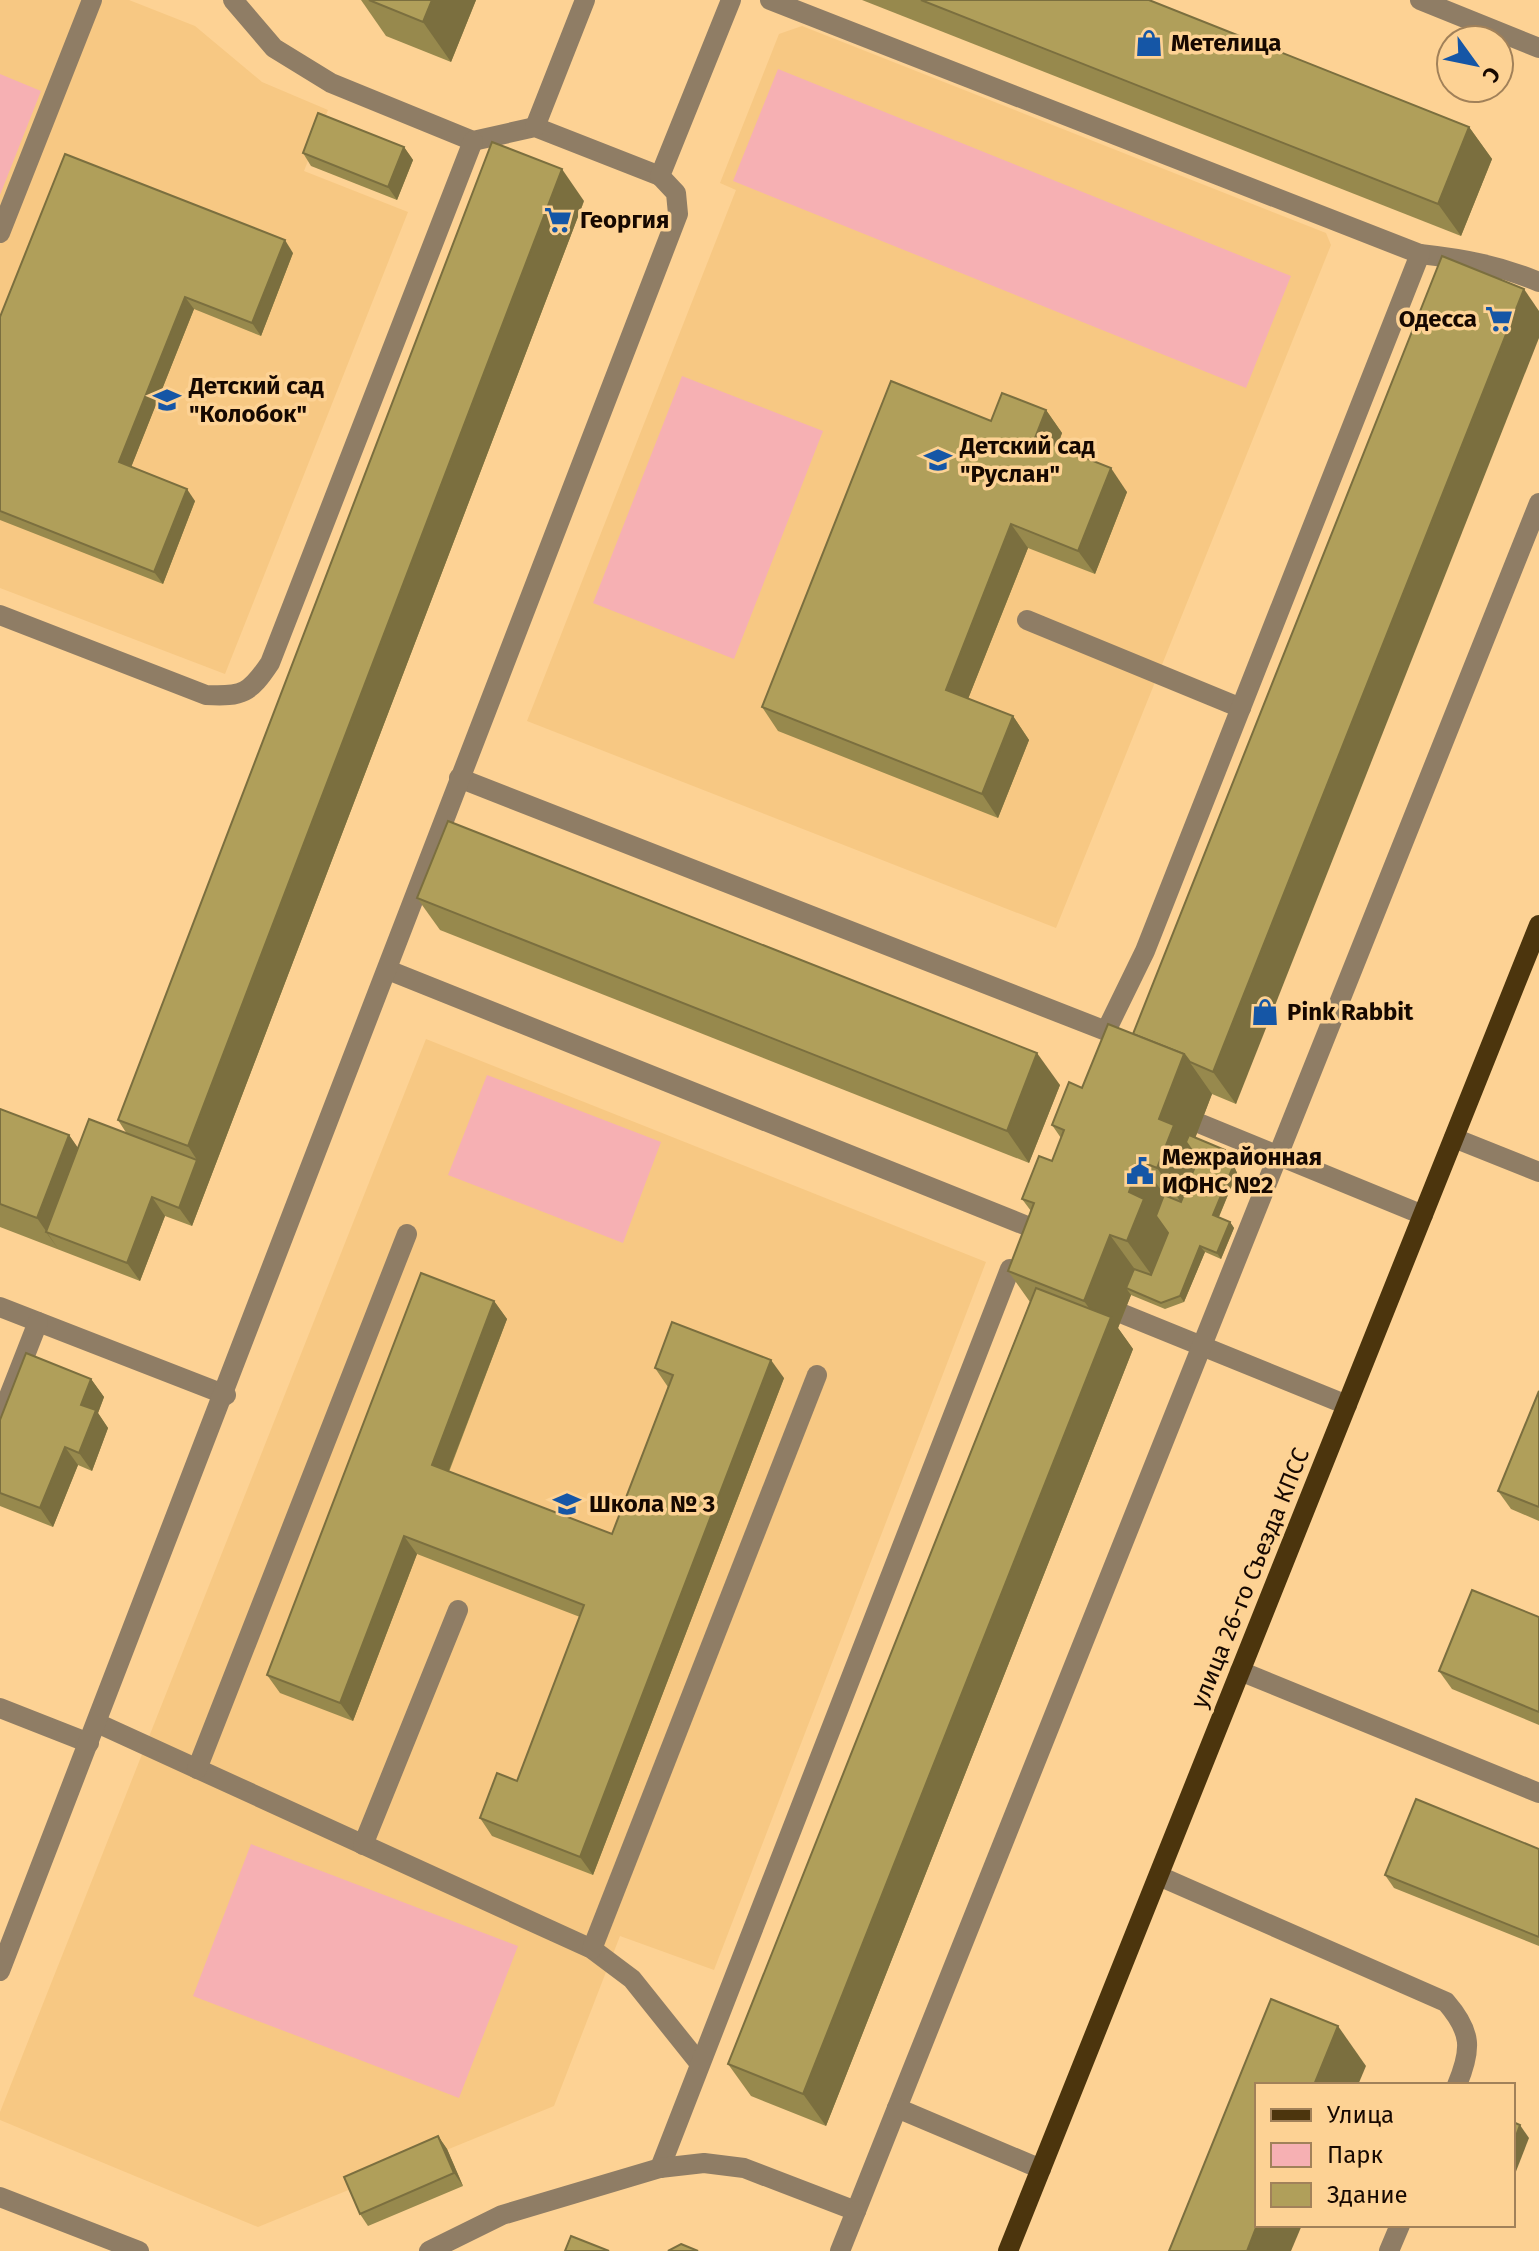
<svg xmlns="http://www.w3.org/2000/svg" width="1539" height="2251" viewBox="0 0 1539 2251" font-family="'Fira Sans',sans-serif">
<style>
.built{fill:#f7c883}
.green{fill:#f6b0b3}
.lines{fill:none;stroke-linecap:round;stroke-linejoin:round}
.minor{stroke:#8f7d65;stroke-width:20}
.major{stroke:#4c350d;stroke-width:20}
.wall{fill:#97894d}
.shaded-wall{fill:#7b6f3f}
.building{fill:#b09f5a;stroke:#7b6f3f;stroke-width:2}
.labels{text-anchor:middle;stroke-width:7;stroke-linejoin:round;paint-order:stroke}
.poi-label{font-size:24px;font-weight:bold;fill:#160800;stroke:#fdd294;text-anchor:start}
.street-label{font-size:24px;fill:#160800;stroke:#fdd294}
</style>
<rect width="100%" height="100%" fill="#fdd294"/>
<!-- built -->
<g class="built">
<polygon points="0,0 129,0 195,26 262,82 328,110 304,171 408,212 225,674 0,588"/>
<polygon points="802,26 1326,233 1331,245 1056,928 527,721 736,190 720,183 779,34"/>
<polygon points="426,1039 986,1262 714,1970 620,1936 554,2106 258,2227 0,2120 0,2112"/>
</g>
<!-- green -->
<g class="green">
<polygon points="778,69 1291,276 1246,388 733,181"/>
<polygon points="0,74 41,91 0,195"/>
<polygon points="682,376 823,431 734,659 593,603"/>
<polygon points="487,1075 661,1142 623,1243 448,1175"/>
<polygon points="251,1844 518,1946 459,2098 193,1996"/>
</g>
<g class="lines">
<!-- minor -->
<g class="minor">
<polyline points="233,0 274,48 331,83 473,141 535,127 660,176"/>
<polyline points="1420,0 1539,48"/>
<polyline points="535,127 585,0"/>
<polyline points="0,233 92,0"/>
<path d="M1420,254C1464,259 1498,265 1539,282"/>
<path d="M0,615L206,695C243,697 250,693 270,663L473,141"/>
<polyline points="1027,620 1241,708"/>
<polyline points="459,778 1106,1031 1145,951 1420,254 770,0"/>
<polyline points="388,970 1027,1226"/>
<polyline points="1201,1124 1423,1215"/>
<polyline points="1454,1138 1539,1172"/>
<polyline points="0,1307 226,1395"/>
<polyline points="1123,1314 1347,1405"/>
<polyline points="0,1419 38,1322"/>
<polyline points="1240,1671 1539,1793"/>
<polyline points="0,1708 89,1743"/>
<polyline points="97,1723 592,1949 632,1979 700,2064"/>
<polyline points="197,1769 407,1234"/>
<polyline points="363,1845 458,1610"/>
<path d="M1159,1876L1446,2002C1472,2032 1472,2049 1457,2085"/>
<polyline points="592,1949 817,1375"/>
<path d="M0,1971C229,1386 451,799 678,214L676,193L660,176L731,0"/>
<polyline points="897,2108 1539,503"/>
<polyline points="660,2168 1010,1269"/>
<polyline points="0,2197 139,2251"/>
<polyline points="429,2251 502,2215 660,2168 704,2163 744,2168 856,2211 897,2108 1041,2169"/>
<polyline points="840,2251 856,2211"/>
<polyline points="1389,2251 1400,2225"/>
</g>
<!-- major -->
<polyline class="major" points="1008,2251 1539,925"/>
</g>
<!-- wall -->
<g class="wall">
<polygon points="361,0 476,0 451,62 386,36"/>
<polygon points="862,0 1149,0 1469,127 1492,159 1461,236"/>
<polygon points="404,147 413,160 397,200 311,166 303,153"/>
<polygon points="584,201 192,1226 165,1216 140,1281 0,1227 0,1109 69,1135 78,1148 127,1134 118,1120"/>
<polygon points="293,253 261,336 194,309 131,467 195,501 163,584 0,520 0,317"/>
<polygon points="1442,256 1236,1104 1212,1094 1195,1138 1230,1157 1237,1173 1219,1217 1230,1222 1234,1228 1221,1259 1205,1252 1184,1302 1165,1309 1131,1295 1118,1328 1133,1349 826,2126 751,2096 728,2064 1030,1302 1008,1271 1031,1211 1022,1199 1052,1161 1061,1138 1052,1125 1082,1088 1133,1034"/>
<polygon points="1046,410 1062,433 1057,447 1127,492 1095,574 1028,548 968,699 1013,716 1029,740 998,818 778,731 762,707 991,421"/>
<polygon points="417,898 1060,1085 1029,1163 440,930"/>
<polygon points="494,1301 507,1319 449,1472 612,1534 668,1387 655,1368 784,1378 593,1875 492,1836 480,1818 517,1781 580,1617 417,1554 353,1721 280,1693 267,1675"/>
<polygon points="91,1379 104,1397 98,1413 108,1428 92,1471 78,1465 53,1527 0,1506 0,1420"/>
<polygon points="1539,1391 1539,1521 1511,1509 1498,1491"/>
<polygon points="1539,1617 1539,1725 1452,1689 1439,1671"/>
<polygon points="1539,1849 1539,1946 1394,1888 1385,1875"/>
<polygon points="438,2136 447,2149 463,2186 368,2226 360,2214"/>
</g>
<!-- shaded-wall -->
<g class="shaded-wall">
<polygon points="432,0 476,0 451,62 423,22"/>
<polygon points="1469,127 1492,159 1461,236 1438,204"/>
<polygon points="404,147 413,160 397,200 388,187"/>
<polygon points="562,169 584,201 192,1226 179,1208 197,1160 188,1146"/>
<polygon points="285,240 293,253 261,336 252,323"/>
<polygon points="1524,289 1539,311 1539,338 1236,1104 1213,1072"/>
<polygon points="185,297 194,309 128,475 119,462"/>
<polygon points="1046,410 1062,433 1051,462 1035,438"/>
<polygon points="1111,468 1127,492 1095,574 1078,551"/>
<polygon points="187,489 195,501 163,584 154,572"/>
<polygon points="1011,524 1028,548 962,714 946,690"/>
<polygon points="1013,716 1029,740 998,818 982,794"/>
<polygon points="1037,1053 1060,1085 1029,1163 1007,1131"/>
<polygon points="1184,1054 1212,1094 1191,1149 1202,1165 1185,1208 1157,1168 1159,1119"/>
<polygon points="69,1135 91,1167 46,1232 59,1250 37,1218"/>
<polygon points="1225,1150 1230,1157 1237,1173 1217,1221 1213,1215"/>
<polygon points="1140,1161 1169,1201 1172,1239 1156,1281 1127,1241 1129,1192"/>
<polygon points="152,1197 165,1216 140,1281 127,1263"/>
<polygon points="1230,1222 1234,1228 1221,1259 1217,1253"/>
<polygon points="1110,1235 1139,1275 1126,1288 1131,1295 1118,1328 1133,1349 826,2126 803,2094 1105,1331 1084,1301"/>
<polygon points="1200,1246 1205,1252 1184,1302 1180,1296"/>
<polygon points="494,1301 507,1319 444,1483 432,1465"/>
<polygon points="771,1360 784,1378 593,1875 580,1857"/>
<polygon points="91,1379 104,1397 98,1413 108,1428 92,1471 79,1453 81,1405"/>
<polygon points="65,1447 78,1465 53,1527 40,1508"/>
<polygon points="404,1536 417,1554 353,1721 340,1703"/>
<polygon points="1338,2026 1366,2066 1358,2085 1314,2085"/>
<polygon points="1520,2125 1529,2138 1515,2174 1513,2171 1513,2144"/>
<polygon points="438,2136 447,2149 463,2186 454,2173"/>
<polygon points="1257,2225 1302,2225 1291,2251 1247,2251"/>
</g>
<!-- building -->
<g class="building">
<polygon points="369,0 432,0 423,22"/>
<polygon points="921,0 1149,0 1469,127 1438,204"/>
<polygon points="318,113 404,147 388,187 303,153"/>
<polygon points="492,142 562,169 188,1146 118,1120"/>
<polygon points="65,154 285,240 252,323 185,297 119,462 187,489 154,572 0,511 0,317"/>
<polygon points="1442,256 1524,289 1213,1072 1190,1062 1184,1054 1133,1034"/>
<polygon points="891,381 991,421 1002,393 1046,410 1035,438 1111,468 1078,551 1011,524 946,690 1013,716 982,794 762,707"/>
<polygon points="448,821 1037,1053 1007,1131 417,898"/>
<polygon points="1108,1024 1184,1054 1159,1119 1174,1125 1157,1168 1140,1161 1129,1192 1144,1199 1127,1241 1110,1235 1084,1301 1008,1271 1034,1203 1022,1199 1039,1156 1052,1161 1064,1130 1052,1125 1069,1082 1082,1088"/>
<polygon points="0,1109 69,1135 37,1218 0,1204"/>
<polygon points="89,1119 197,1160 179,1208 152,1197 127,1263 46,1232"/>
<polygon points="1189,1135 1225,1150 1233,1167 1213,1215 1230,1222 1217,1253 1200,1246 1180,1296 1161,1303 1126,1288 1134,1269 1151,1275 1168,1233 1156,1216 1164,1195 1181,1202 1198,1159 1186,1142"/>
<polygon points="421,1273 494,1301 432,1465 612,1534 673,1375 655,1368 672,1322 771,1360 580,1857 480,1818 497,1773 517,1781 584,1605 404,1536 340,1703 267,1675"/>
<polygon points="1036,1288 1111,1317 803,2094 728,2064"/>
<polygon points="26,1353 91,1379 81,1405 96,1410 79,1453 65,1447 40,1508 0,1493 0,1420"/>
<polygon points="1539,1391 1539,1507 1498,1491"/>
<polygon points="1472,1590 1539,1617 1539,1712 1439,1671"/>
<polygon points="1416,1799 1539,1849 1539,1937 1385,1875"/>
<polygon points="1271,1999 1338,2026 1314,2085 1257,2085 1257,2225 1247,2251 1169,2251"/>
<polygon points="1513,2122 1520,2125 1513,2144"/>
<polygon points="438,2136 454,2173 360,2214 344,2177"/>
<polygon points="571,2236 609,2251 565,2251"/>
<polygon points="681,2244 698,2251 668,2251"/>
</g>
<!-- icons -->
<defs>
<g id="shop-bare" transform="scale(2.16)"><path d="M-5-2.5h2.3a2.7 3.5 0 0 1 5.4 0H5L5.5 6h-11ZM-1.5-2.5h3a1.5 2.3 0 0 0-3 0Z" fill="#1556a6" stroke="#fdd294" stroke-width="2.5" paint-order="stroke"/></g>
<g id="supermarket-bare" transform="scale(2.16)"><path d="M-6-5.5h2.5l.6 2H6L4.5 2H-2.5L-4.4-4H-6ZM-1.5 3.2a1.3 1.3 0 1 0 .1 0ZM3 3.2a1.3 1.3 0 1 0 .1 0Z" fill="#1556a6" stroke="#fdd294" stroke-width="2.5" paint-order="stroke"/></g>
<g id="school-bare" transform="scale(2.16)"><path d="M0-5L7-2L0 1L-7-2ZM-4 1L0 2.5L4 1V4Q0 6-4 4Z" fill="#1556a6" stroke="#fdd294" stroke-width="2.5" paint-order="stroke"/></g>
<g id="civic-bare" transform="scale(2.16)"><path d="M-.6-6.5H3V-4.5H.6V-3L4-1V1h2V6H-6V1h2V-1L-.6-3ZM-1.2 2.5V6h2.4V2.5Z" fill="#1556a6" stroke="#fdd294" stroke-width="2.5" paint-order="stroke"/></g>
</defs>
<g fill-rule="evenodd">
<use href="#shop-bare" x="1149" y="43"/>
<use href="#supermarket-bare" x="558" y="220"/>
<use href="#supermarket-bare" x="1499" y="319"/>
<use href="#school-bare" x="167" y="400"/>
<use href="#school-bare" x="938" y="460"/>
<use href="#shop-bare" x="1265" y="1012"/>
<use href="#civic-bare" x="1140" y="1171"/>
<use href="#school-bare" x="567" y="1504"/>
</g>
<g class="labels">
<!-- poi labels -->
<g class="poi-label">
<text x="1171" y="51">Метелица</text>
<text x="580" y="228">Георгия</text>
<text x="1477" y="327" text-anchor="end">Одесса</text>
<text x="189" y="394">Детский сад<tspan x="189" dy="28">"Колобок"</tspan></text>
<text x="960" y="454">Детский сад<tspan x="960" dy="28">"Руслан"</tspan></text>
<text x="1287" y="1020">Pink Rabbit</text>
<text x="1162" y="1165">Межрайонная<tspan x="1162" dy="28">ИФНС №2</tspan></text>
<text x="589" y="1512">Школа № 3</text>
</g>
<!-- street labels -->
<g class="street-label">
<text transform="translate(1250 1578) rotate(-68)" y="8">улица 26-го Съезда КПСС</text>
</g>
</g>
<!-- legend -->
<rect x="1255" y="2083" width="260" height="144" fill="#fdd294" stroke="#a18159" stroke-width="2"/>
<rect x="1271" y="2109" width="40" height="12" fill="#4c350d" stroke="#a18159" stroke-width="2"/>
<text x="1327" y="2123" font-size="24" fill="#160800">Улица</text>
<rect x="1271" y="2143" width="40" height="24" fill="#f6b0b3" stroke="#a18159" stroke-width="2"/>
<text x="1327" y="2163" font-size="24" fill="#160800">Парк</text>
<rect x="1271" y="2183" width="40" height="24" fill="#b09f5a" stroke="#a18159" stroke-width="2"/>
<text x="1327" y="2203" font-size="24" fill="#160800">Здание</text>
<!-- north arrow -->
<g transform="translate(1475 64) rotate(123)"><circle r="38" fill="#fdd294" stroke="#a18159" stroke-width="2"/>
<path d="M0-6L14 30L0 20L-14 30Z" fill="#1556a6"/>
<text y="-12" font-size="22" font-weight="bold" text-anchor="middle" fill="#160800">С</text>
</g>
</svg>
